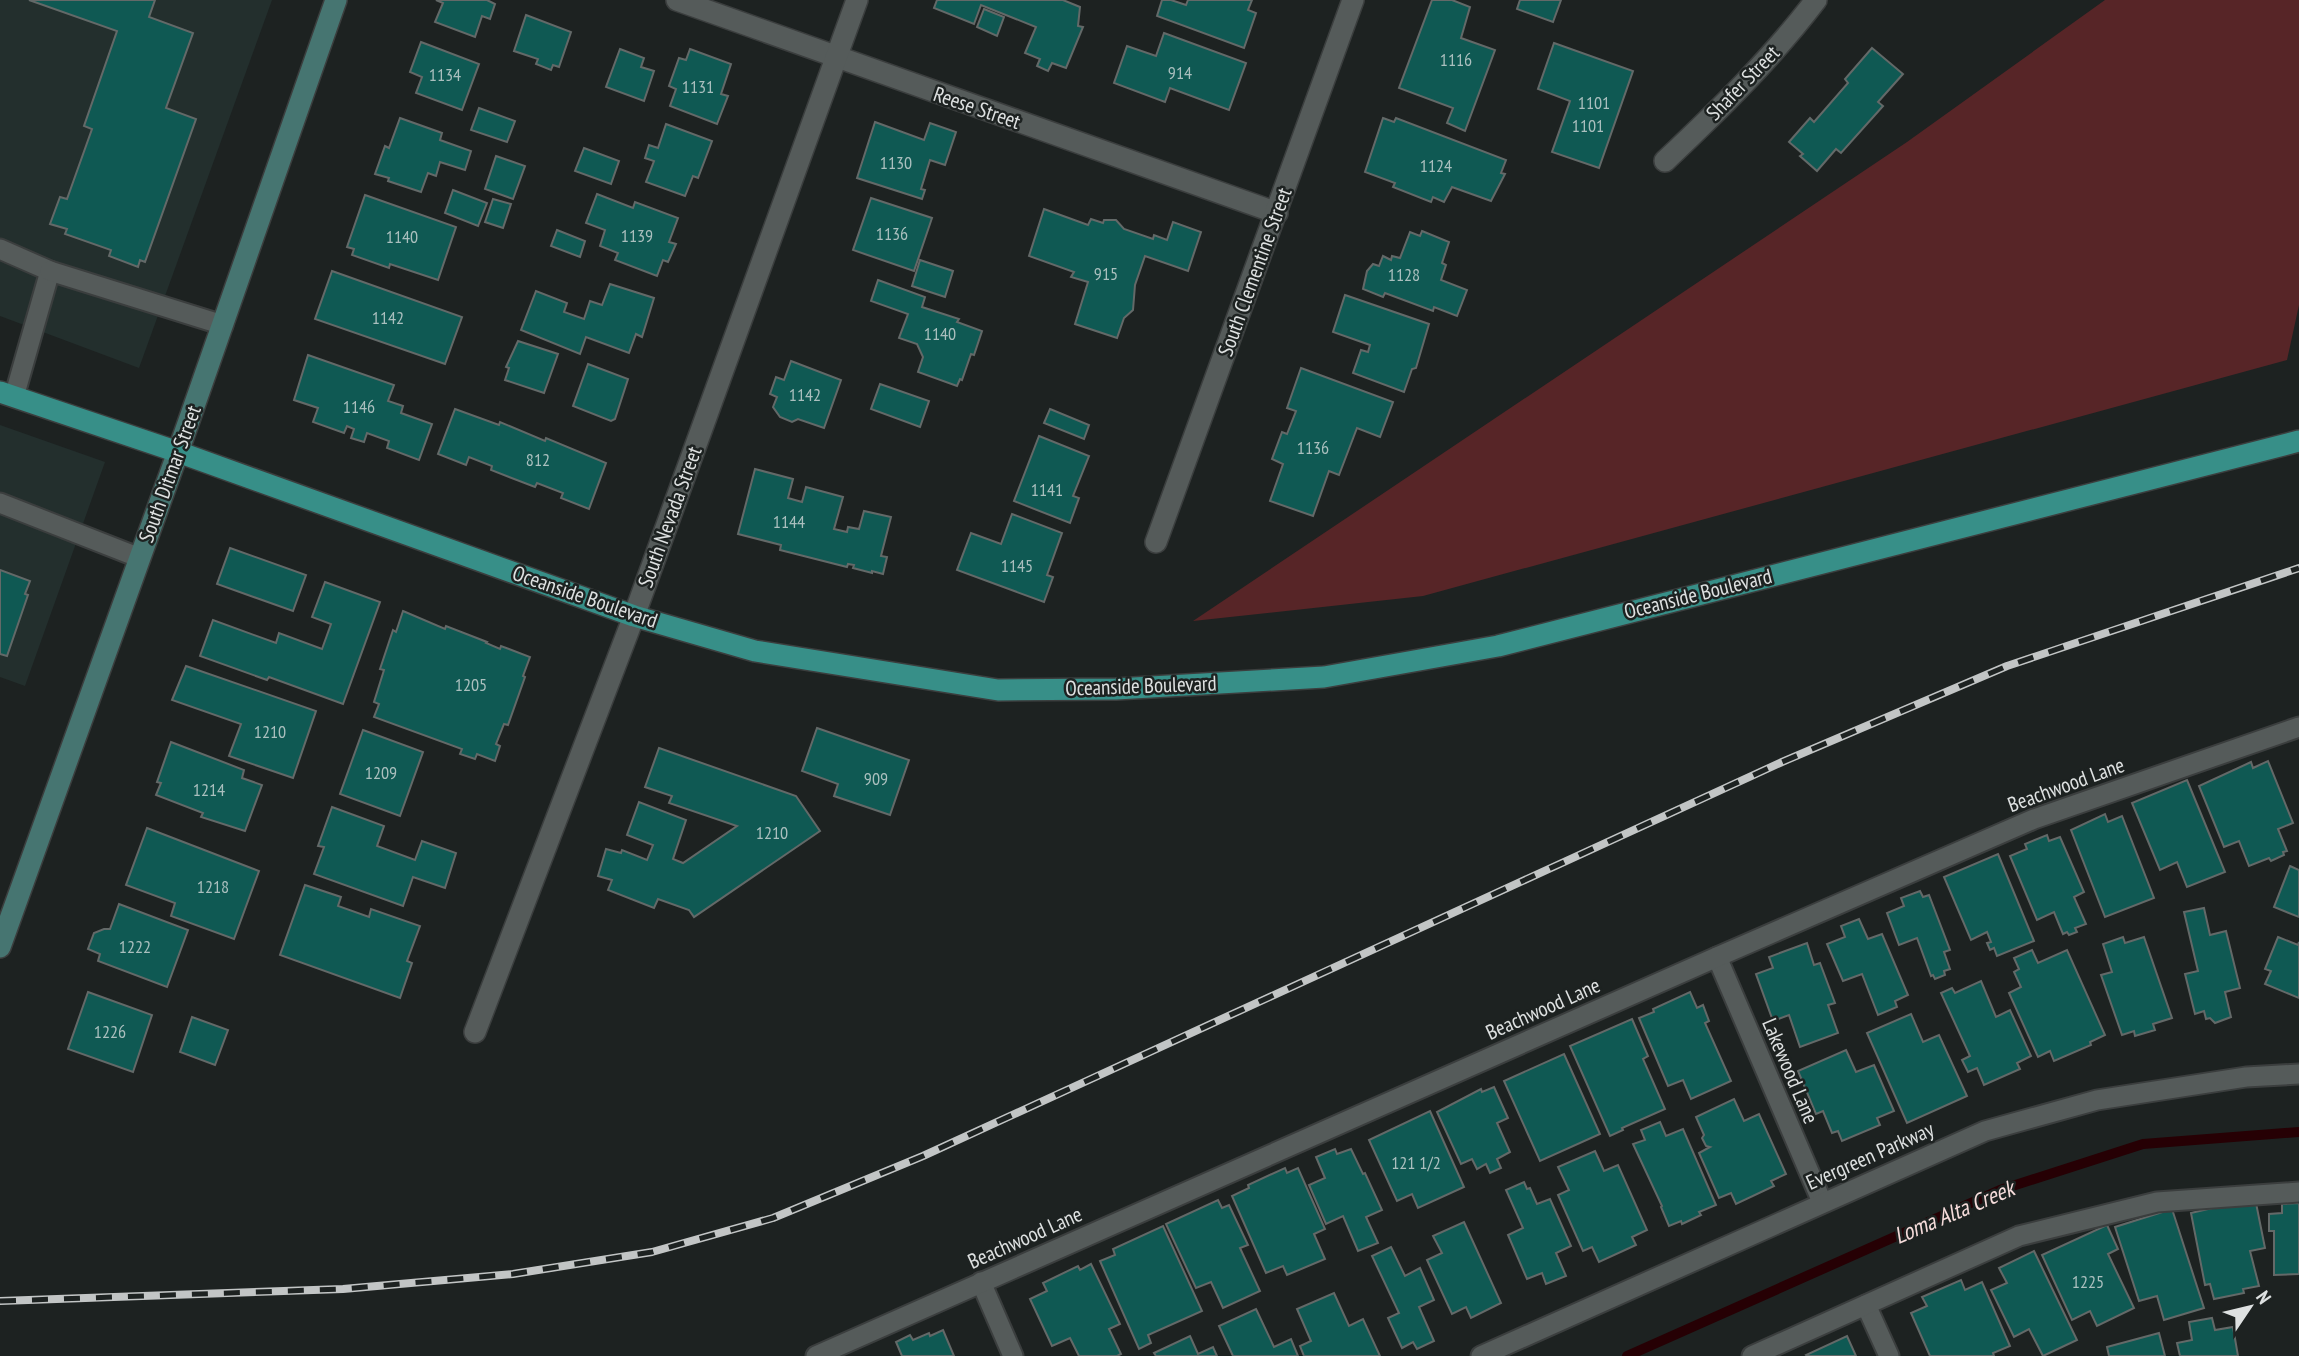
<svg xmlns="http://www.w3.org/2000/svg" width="2299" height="1356" viewBox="0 0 2299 1356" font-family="'PT Sans Narrow',sans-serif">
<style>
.built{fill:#232f2d}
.green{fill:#572527}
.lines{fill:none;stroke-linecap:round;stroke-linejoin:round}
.stream{stroke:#260004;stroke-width:10}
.building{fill:#0f5953;stroke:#636968;stroke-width:2}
.lane-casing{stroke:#3b3e3e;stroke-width:23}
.street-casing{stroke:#3b3e3e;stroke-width:24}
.secondary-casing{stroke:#3b3e3e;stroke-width:24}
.primary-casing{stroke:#3b3e3e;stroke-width:24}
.lane{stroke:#555b5a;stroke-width:19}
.street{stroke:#555b5a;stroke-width:21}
.secondary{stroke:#467571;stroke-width:21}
.primary{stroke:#378f88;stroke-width:21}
.rail-casing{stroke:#c2c5c5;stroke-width:8}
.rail{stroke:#1d2221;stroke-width:5;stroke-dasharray:16;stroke-linecap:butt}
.labels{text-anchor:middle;stroke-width:5;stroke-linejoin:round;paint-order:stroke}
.number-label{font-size:18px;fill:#aabfbe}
.street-label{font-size:21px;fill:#dee1e1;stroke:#1d2221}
.water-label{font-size:23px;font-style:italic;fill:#f6dcdb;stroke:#1d2221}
</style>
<rect width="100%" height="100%" fill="#1d2221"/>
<!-- built -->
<g class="built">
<polygon points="0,0 272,0 139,368 0,316"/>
<polygon points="0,425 105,462 25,686 0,677"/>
</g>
<!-- green -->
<polygon class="green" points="2105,0 2299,0 2299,305 2287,360 1423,596 1193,621 1907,142"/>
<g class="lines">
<!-- stream -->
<polyline class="stream" points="1627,1356 2000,1190 2143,1144 2299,1132"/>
</g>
<!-- building -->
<g class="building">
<polygon points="29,0 155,0 149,17 193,33 166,108 196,119 145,262 140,260 138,267 109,256 111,250 65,234 67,229 50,224 60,197 67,199 92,129 84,126 117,31"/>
<polygon points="487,0 495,4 490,19 482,16 475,37 435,22 443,3 436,0"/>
<polygon points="937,0 1063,0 1080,7 1078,26 1083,27 1066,68 1052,63 1048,71 1037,66 1040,59 1025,53 1036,27 981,5 974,24 934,8"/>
<polygon points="1162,0 1171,0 1186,5 1188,0 1252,0 1248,10 1256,13 1244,48 1157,16"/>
<polygon points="1432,0 1452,0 1470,7 1461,38 1495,50 1465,131 1447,123 1453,108 1399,88"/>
<polygon points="1520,0 1561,0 1553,22 1517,9"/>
<polygon points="984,9 1004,17 997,36 977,27"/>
<polygon points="526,15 571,32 559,67 553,65 551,70 536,64 538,59 514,51"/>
<polygon points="1164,33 1246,63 1229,110 1170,88 1165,102 1114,83 1127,46 1156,56"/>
<polygon points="421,42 479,64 462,110 416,93 422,77 410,72"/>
<polygon points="1554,43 1633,71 1599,168 1552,152 1570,101 1538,89"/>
<polygon points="1872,48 1903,74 1878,102 1883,106 1841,153 1836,149 1817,171 1800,156 1803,154 1789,142 1810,118 1814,122 1848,83 1845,79"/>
<polygon points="620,49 644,58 641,67 654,71 644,101 606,87"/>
<polygon points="690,49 731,64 721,94 728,96 717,124 670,106 676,89 669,86 679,58 686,60"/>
<polygon points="479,108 515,121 507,142 471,130"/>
<polygon points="400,118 442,133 440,140 471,151 465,170 440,162 436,176 428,173 421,192 388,181 389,178 375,174 385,146 389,148"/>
<polygon points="1383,118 1394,122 1396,118 1506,160 1501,173 1505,174 1491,201 1452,187 1444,202 1433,197 1431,202 1393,187 1395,183 1365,172"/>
<polygon points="875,122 924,140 930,123 956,132 945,165 930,160 921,189 925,190 922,199 857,178"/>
<polygon points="666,124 712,141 698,178 693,176 685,196 646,182 654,161 645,158 649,145 658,148"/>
<polygon points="584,148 619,161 611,184 575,171"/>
<polygon points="496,156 525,166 513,199 485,189"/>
<polygon points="453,190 487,203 478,226 445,213"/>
<polygon points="597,194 633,208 635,202 678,218 669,242 676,244 668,262 663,260 657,276 615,260 618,253 600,246 605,230 586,223"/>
<polygon points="365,195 456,227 438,280 390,264 389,268 352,255 354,249 347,247"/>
<polygon points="871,198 932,218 914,271 853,250"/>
<polygon points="493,199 511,204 503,228 485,222"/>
<polygon points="1044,209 1088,225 1091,219 1103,223 1104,220 1116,220 1124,229 1153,239 1154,235 1167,240 1173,222 1201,232 1188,271 1145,256 1135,285 1133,310 1124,318 1117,338 1075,324 1088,282 1071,277 1074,272 1029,256"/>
<polygon points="557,230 585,241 580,257 551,246"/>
<polygon points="1422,231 1449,242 1442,263 1446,265 1441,280 1467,290 1457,316 1434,307 1433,311 1385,293 1383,297 1363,289 1367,271 1373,264 1379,266 1383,256 1391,260 1392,256 1400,258 1410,232 1420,236"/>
<polygon points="920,260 953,271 945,297 912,286"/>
<polygon points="332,271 462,317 445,364 315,319"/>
<polygon points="878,280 925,297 922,307 959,319 957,322 982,331 974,355 971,354 962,380 960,379 957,386 918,372 923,357 917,344 899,338 908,314 871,301"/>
<polygon points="610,284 654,298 642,337 636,334 629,353 586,337 580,354 521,330 536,291 567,303 564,312 584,319 590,301 602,305"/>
<polygon points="1345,295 1429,324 1416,368 1412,369 1404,392 1353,373 1361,350 1368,352 1370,345 1333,332"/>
<polygon points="518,341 558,354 544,393 505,380 509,368 506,367"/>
<polygon points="308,355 394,385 388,401 403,406 401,413 432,424 419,460 387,448 389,441 367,433 364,442 351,438 354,429 347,426 344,433 313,422 318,408 294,400"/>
<polygon points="791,361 841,380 824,428 798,419 792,422 780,417 773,407 777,397 770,394 776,377 784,380"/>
<polygon points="588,364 628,379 615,419 611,421 573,406"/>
<polygon points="1301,368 1393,402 1380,437 1357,428 1339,475 1329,471 1313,516 1270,501 1283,464 1272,459 1282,432 1287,434 1296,411 1287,408"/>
<polygon points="880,384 929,401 920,427 871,409"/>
<polygon points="455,409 499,425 500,422 545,441 546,438 606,463 589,509 561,498 563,493 537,483 535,487 491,470 492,466 469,457 466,465 438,454"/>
<polygon points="1050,409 1089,425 1084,439 1044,423"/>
<polygon points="1039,436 1089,456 1073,496 1079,498 1070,523 1014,501"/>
<polygon points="755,469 793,479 788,498 802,502 806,487 843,497 834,529 847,532 848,527 859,529 864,511 891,517 881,556 887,557 883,574 872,571 872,573 853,568 854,565 848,564 847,567 780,550 781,545 738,534"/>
<polygon points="1012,514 1062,533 1047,575 1053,577 1044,602 957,570 971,533 1001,544"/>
<polygon points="230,548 306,575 293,611 217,584"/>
<polygon points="0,570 30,581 25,594 28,595 7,656 0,654"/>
<polygon points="325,582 380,602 343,704 269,677 267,680 200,656 213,620 276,643 279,633 322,649 331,624 312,617"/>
<polygon points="403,611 445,629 446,626 487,642 486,643 500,649 501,646 530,657 523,676 525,677 508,725 504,724 496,744 500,746 495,761 477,754 475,759 460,754 462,749 374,717 379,704 374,702 384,670 380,669 393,630 396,632"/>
<polygon points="186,666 316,711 293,778 229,756 241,724 172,700"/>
<polygon points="817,728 909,760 890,815 834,796 838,784 802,771"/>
<polygon points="363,730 423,752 400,816 340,794"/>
<polygon points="171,742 244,770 242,778 262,785 245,831 201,817 203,813 156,795 161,783 157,782"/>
<polygon points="659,748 796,796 820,831 694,917 689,910 658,899 654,908 608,890 612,880 598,876 606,849 621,853 622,850 647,860 653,845 627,835 639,802 686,820 673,859 683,863 737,826 669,803 672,796 645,787"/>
<polygon points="2268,761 2293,823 2278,829 2287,851 2283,852 2284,855 2271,861 2269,858 2249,866 2239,841 2224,847 2199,786 2251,762 2253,768"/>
<polygon points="2187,780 2225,872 2187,887 2177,862 2160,870 2132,803"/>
<polygon points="332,807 384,826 377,846 415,860 422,841 456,853 445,888 413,877 403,906 314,874 324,847 318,846"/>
<polygon points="2105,814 2108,822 2122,816 2154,898 2105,917 2071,830"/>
<polygon points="147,828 259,871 234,939 171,916 175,903 126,885"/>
<polygon points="2047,835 2049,841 2060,837 2084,892 2074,897 2086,924 2075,928 2077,932 2069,935 2067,932 2063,934 2054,912 2037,920 2010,856 2027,849 2025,844"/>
<polygon points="1998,854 2034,941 1997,956 1994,948 1990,950 1987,943 1991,942 1987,932 1971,940 1944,877"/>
<polygon points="2290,866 2299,870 2299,917 2274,907"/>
<polygon points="305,885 341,897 338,906 369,917 371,909 420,926 407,961 412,963 400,998 280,955"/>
<polygon points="1920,891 1923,897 1929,895 1950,950 1944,952 1950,969 1944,971 1945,975 1935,979 1933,975 1931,976 1917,938 1899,945 1887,913 1904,906 1901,898"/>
<polygon points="119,904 188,930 167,987 98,961 100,954 88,949 94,933 104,929 110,929"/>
<polygon points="2204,908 2210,935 2226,931 2240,988 2225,992 2231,1017 2215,1023 2210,1018 2206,1019 2204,1011 2195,1014 2185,974 2198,971 2184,912"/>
<polygon points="1859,919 1868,939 1882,934 1908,995 1895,1001 1897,1007 1878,1015 1862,974 1843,981 1827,944 1845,937 1841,926"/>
<polygon points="2123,937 2125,943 2144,937 2172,1018 2153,1024 2155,1030 2135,1036 2134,1031 2122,1035 2101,975 2112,972 2103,944"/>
<polygon points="2278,937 2298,945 2299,942 2299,998 2265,984 2271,971 2265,969"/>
<polygon points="1807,943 1814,965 1820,963 1835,1003 1828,1005 1838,1033 1800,1047 1789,1015 1773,1021 1756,974 1773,968 1769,957"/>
<polygon points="2032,950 2038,963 2067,950 2105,1035 2090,1042 2091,1045 2054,1061 2050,1051 2038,1057 2009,993 2021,987 2014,972 2019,969 2014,958"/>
<polygon points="1981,981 1996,1017 2010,1010 2031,1056 2017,1063 2020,1069 1984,1085 1977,1068 1968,1072 1962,1060 1970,1056 1941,993 1952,988 1955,993"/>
<polygon points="88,992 152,1015 133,1072 68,1049"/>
<polygon points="1690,992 1697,1008 1703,1005 1709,1021 1705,1023 1731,1081 1691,1099 1683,1080 1668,1086 1639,1018 1654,1012 1653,1009"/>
<polygon points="1911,1014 1923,1042 1939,1035 1967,1096 1907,1123 1867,1033"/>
<polygon points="192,1017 228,1030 215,1065 180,1052"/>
<polygon points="1632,1019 1648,1056 1643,1059 1665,1109 1622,1128 1623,1130 1610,1136 1570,1046"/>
<polygon points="1846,1050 1856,1072 1874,1065 1894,1111 1877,1118 1880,1125 1842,1141 1838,1131 1832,1133 1823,1111 1816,1114 1798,1071"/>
<polygon points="1564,1054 1600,1134 1540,1161 1504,1081"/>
<polygon points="1494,1087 1508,1118 1497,1123 1510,1152 1497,1159 1501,1168 1490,1173 1486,1164 1477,1169 1472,1159 1461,1164 1437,1112 1481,1089 1482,1092"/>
<polygon points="1734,1099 1744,1121 1759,1114 1786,1174 1771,1181 1774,1186 1736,1204 1731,1193 1719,1198 1699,1153 1710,1147 1706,1146 1702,1138 1704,1135 1696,1117"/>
<polygon points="1430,1111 1464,1187 1418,1208 1412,1194 1397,1201 1369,1140"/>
<polygon points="1660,1122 1666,1136 1683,1129 1716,1205 1699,1212 1701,1215 1682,1224 1681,1221 1669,1226 1661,1207 1662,1206 1633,1144 1645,1140 1641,1130"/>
<polygon points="1335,1149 1337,1154 1351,1149 1363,1174 1365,1173 1382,1210 1366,1217 1378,1243 1358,1251 1343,1216 1326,1224 1309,1185 1325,1178 1316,1157"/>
<polygon points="1595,1151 1604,1171 1618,1165 1647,1230 1632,1237 1636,1245 1599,1262 1592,1247 1583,1251 1558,1195 1569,1190 1558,1167"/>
<polygon points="1285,1168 1287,1173 1298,1168 1325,1229 1314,1234 1325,1259 1287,1275 1283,1266 1266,1273 1232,1196 1249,1188 1248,1185"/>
<polygon points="1524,1182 1527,1189 1530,1188 1537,1204 1550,1199 1571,1246 1556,1253 1566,1276 1546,1284 1542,1273 1527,1279 1508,1235 1523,1228 1506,1190"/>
<polygon points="2255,1198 2265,1248 2250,1251 2259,1286 2243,1289 2244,1293 2214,1299 2210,1284 2205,1285 2191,1213"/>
<polygon points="1218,1200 1222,1208 1229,1205 1248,1245 1240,1248 1260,1291 1223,1308 1211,1282 1196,1288 1166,1224"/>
<polygon points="2299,1203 2299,1274 2274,1275 2274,1231 2269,1231 2269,1214 2282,1213 2282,1204"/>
<polygon points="2172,1209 2204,1308 2164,1320 2157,1296 2139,1301 2115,1227"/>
<polygon points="1464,1222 1501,1303 1471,1318 1466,1307 1452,1314 1427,1260 1442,1253 1433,1236"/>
<polygon points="2107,1225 2118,1249 2108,1254 2134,1308 2097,1326 2090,1311 2072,1320 2042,1255"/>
<polygon points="1163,1226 1202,1311 1148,1335 1151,1343 1139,1349 1100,1261 1115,1255 1113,1249"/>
<polygon points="1391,1247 1405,1276 1420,1268 1434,1300 1419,1307 1434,1341 1417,1349 1413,1342 1402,1348 1388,1318 1399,1313 1372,1256"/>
<polygon points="2034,1251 2077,1340 2043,1356 2029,1329 2014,1337 1991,1290 2007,1283 1999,1268"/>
<polygon points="1091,1264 1120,1324 1109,1329 1121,1354 1117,1356 1079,1356 1070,1338 1052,1346 1030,1299 1047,1291 1043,1283 1078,1266 1080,1270"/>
<polygon points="1961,1280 1965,1290 1982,1282 2010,1346 1993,1353 1994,1356 1930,1356 1911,1313 1927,1306 1922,1297"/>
<polygon points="1334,1293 1349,1326 1363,1319 1380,1356 1304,1356 1300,1346 1311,1341 1297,1309"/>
<polygon points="1256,1309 1274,1347 1291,1339 1298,1356 1233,1356 1219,1326"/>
<polygon points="2212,1318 2215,1330 2233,1327 2238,1356 2180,1356 2177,1343 2192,1340 2189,1322"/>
<polygon points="943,1330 954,1356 902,1356 896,1342 910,1335 913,1340 929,1333 930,1336"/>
<polygon points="2159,1333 2165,1356 2109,1356 2107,1347"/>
<polygon points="1190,1336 1198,1354 1213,1347 1217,1356 1156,1356 1154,1353"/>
<polygon points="1847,1336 1856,1356 1807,1356 1806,1355"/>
</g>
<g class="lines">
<!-- lane casing -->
<g class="lane-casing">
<g id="lane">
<polyline points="0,249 50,271 14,397"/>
<polyline points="50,271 223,325"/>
<polyline points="0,503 140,558"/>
<polyline points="1717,957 1822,1202"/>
<polyline points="981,1282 1013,1356"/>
<polyline points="1866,1305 1889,1356"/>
<polyline points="816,1356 1717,957 2034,819 2299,727"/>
<polyline points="1481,1356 1985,1131 2097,1100 2246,1077 2299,1074"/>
<polyline points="1752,1356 2019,1236 2157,1202 2299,1192"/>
</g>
</g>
<!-- street casing -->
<g class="street-casing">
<g id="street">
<polyline points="677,0 1277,213"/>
<path d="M1665,161C1719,110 1771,59 1816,0"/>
<polyline points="1156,542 1353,0"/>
<polyline points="475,1032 634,616 857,0"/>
</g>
</g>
<!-- secondary casing -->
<g class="secondary-casing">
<polyline id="secondary" points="0,947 178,452 336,0"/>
</g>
<!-- primary casing -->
<g class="primary-casing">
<polyline id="primary" points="0,392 178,452 634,616 755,651 998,690 1116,689 1324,677 1498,646 2299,441"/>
</g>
<!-- lane -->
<use href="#lane" class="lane"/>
<!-- street -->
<use href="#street" class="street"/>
<!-- secondary -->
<use href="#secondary" class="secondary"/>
<!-- primary -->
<use href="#primary" class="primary"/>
<!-- rail casing -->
<g class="rail-casing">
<polyline id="rail" points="0,1301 343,1289 513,1274 652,1252 773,1218 923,1156 1782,762 2007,666 2299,568"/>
</g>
<!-- rail -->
<use href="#rail" class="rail"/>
</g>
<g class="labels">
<!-- number labels -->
<g class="number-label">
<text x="1456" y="66">1116</text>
<text x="1180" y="79">914</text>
<text x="445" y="81">1134</text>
<text x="698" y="93">1131</text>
<text x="1594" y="109">1101</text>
<text x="1588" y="132">1101</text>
<text x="896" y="169">1130</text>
<text x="1436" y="172">1124</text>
<text x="892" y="240">1136</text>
<text x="637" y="242">1139</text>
<text x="402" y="243">1140</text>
<text x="1106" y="280">915</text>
<text x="1404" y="281">1128</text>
<text x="388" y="324">1142</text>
<text x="940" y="340">1140</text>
<text x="805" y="401">1142</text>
<text x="359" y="413">1146</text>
<text x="1313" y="454">1136</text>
<text x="538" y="466">812</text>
<text x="1047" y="496">1141</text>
<text x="789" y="528">1144</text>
<text x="1017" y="572">1145</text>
<text x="471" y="691">1205</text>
<text x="270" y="738">1210</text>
<text x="381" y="779">1209</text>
<text x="876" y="785">909</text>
<text x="209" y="796">1214</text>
<text x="772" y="839">1210</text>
<text x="213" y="893">1218</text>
<text x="135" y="953">1222</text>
<text x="110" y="1038">1226</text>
<text x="1416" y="1169">121 1/2</text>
<text x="2088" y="1288">1225</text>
</g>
<!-- street labels -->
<g class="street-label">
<text transform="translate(1743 83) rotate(-46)" y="7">Shafer Street</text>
<text transform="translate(977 108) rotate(19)" y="7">Reese Street</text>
<text transform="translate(1255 272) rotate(-70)" y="7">South Clementine Street</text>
<text transform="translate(170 474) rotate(-70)" y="7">South Ditmar Street</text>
<text transform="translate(670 517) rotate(-70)" y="7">South Nevada Street</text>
<text transform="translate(1698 594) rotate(-14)" y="7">Oceanside Boulevard</text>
<text transform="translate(585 597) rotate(19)" y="7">Oceanside Boulevard</text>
<text transform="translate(1141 686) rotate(-2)" y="7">Oceanside Boulevard</text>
<text transform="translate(2066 785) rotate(-20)" y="7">Beachwood Lane</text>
<text transform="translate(1543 1009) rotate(-24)" y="7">Beachwood Lane</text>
<text transform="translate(1790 1071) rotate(67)" y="7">Lakewood Lane</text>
<text transform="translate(1870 1156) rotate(-24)" y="7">Evergreen Parkway</text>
<text transform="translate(1025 1238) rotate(-24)" y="7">Beachwood Lane</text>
</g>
<!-- water labels -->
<g class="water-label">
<text transform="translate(1954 1212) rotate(-23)" y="8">Loma Alta Creek</text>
</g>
</g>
<!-- north arrow -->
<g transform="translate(2250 1307) rotate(55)" stroke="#1d2221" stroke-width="5" paint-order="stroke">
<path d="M0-5L12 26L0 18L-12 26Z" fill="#dee1e1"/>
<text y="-10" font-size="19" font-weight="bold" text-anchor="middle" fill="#dee1e1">N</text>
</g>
</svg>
